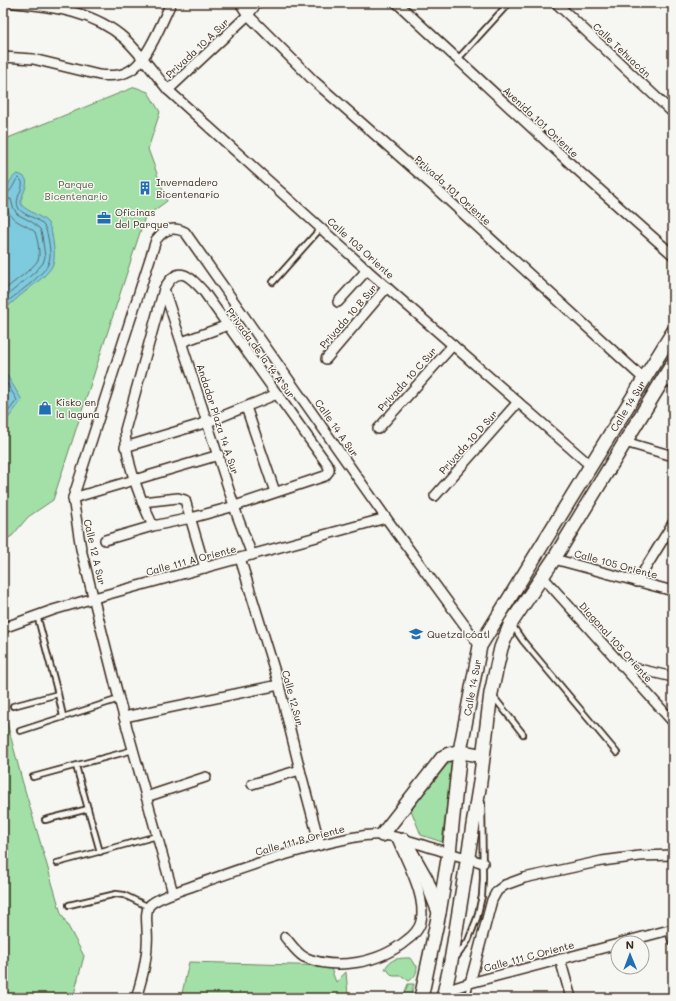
<svg xmlns="http://www.w3.org/2000/svg" width="676" height="1001" viewBox="0 0 676 1001" font-family="Mali,sans-serif">
<style>
.green{fill:#a2e0a7;stroke:#6e8562}
.water{fill:#7ecade;stroke:#638a91}
.lines{fill:none;stroke-linecap:round;stroke-linejoin:round}
.shore{stroke:#566a6b;stroke-width:1}
.service-casing{stroke:#3b2a1e;stroke-width:8}
.minor-casing{stroke:#3b2a1e;stroke-width:12}
.secondary-casing{stroke:#3b2a1e;stroke-width:16}
.service{stroke:#f6f6f2;stroke-width:4.5}
.minor{stroke:#f6f6f2;stroke-width:9}
.secondary{stroke:#f6f6f2;stroke-width:13}
.labels{text-anchor:middle;stroke-width:3;stroke-linejoin:round;paint-order:stroke}
.street-label{font-size:10px;fill:#3b2a1e;stroke:#f6f6f2}
.poi-label{font-size:10px;fill:#3b2a1e;stroke:#f6f6f2;text-anchor:start}
.park-label{font-size:10px;fill:#555840;stroke:#f6f6f2}
</style>
<rect width="100%" height="100%" fill="#f6f6f2"/>
<filter id="ink" filterUnits="userSpaceOnUse"><feTurbulence type="fractalNoise" baseFrequency=".025" numOctaves="2"/><feDisplacementMap in="SourceGraphic" scale="8" xChannelSelector="R" yChannelSelector="G"/><feConvolveMatrix kernelMatrix="1 2 1 2 8 2 1 2 1" color-interpolation-filters="sRGB"/></filter>
<g filter="url(#ink)">
<!-- green -->
<g class="green">
<polygon points="135,87 148,92 160,112 148,149 167,201 145,217 53,500 28,517 12,536 3,541 3,140"/>
<polygon points="3,707 22,780 61,913 84,956 73,998 3,998"/>
<polygon points="453,757 442,842 421,835 411,810"/>
<path d="M410,958L414,964L417,966C417,973 415,977 409,981L402,976H393L388,971V969H385C390,958 399,958 410,958Z"/>
<polygon points="189,962 330,966 336,982 346,972 348,995 342,996 342,998 181,998"/>
<polygon points="408,984 414,984 410,998 398,998 404,994"/>
</g>
<!-- water -->
<g class="water">
<path d="M17,174C37,178 19,195 21,204C22,208 40,216 46,221C51,226 52,234 53,241C54,249 56,260 51,268C45,277 34,284 26,291C18,297 11,304 3,311V193C8,187 10,178 17,174Z"/>
<polygon points="3,369 22,400 3,425"/>
</g>
<g class="lines">
<!-- shore -->
<g class="shore">
<path d="M3,195C11,194 13,185 17,179L19,178C29,186 12,197 19,209C24,216 38,217 44,226C47,230 48,238 49,243C50,250 51,258 48,264C44,275 13,297 3,305"/>
<polyline points="3,200 11,199 13,207 17,214 32,222 40,229 42,235 45,257 43,263 35,272 3,299"/>
<path d="M3,206L6,207C13,224 23,222 35,232C37,238 41,254 38,260C34,268 11,284 3,291"/>
<polyline points="3,377 17,400 3,418"/>
</g>
<!-- service casing -->
<g class="service-casing">
<g id="service">
<polyline points="457,60 509,3"/>
<polyline points="273,282 321,228"/>
<polyline points="37,615 58,694 63,716"/>
<polyline points="512,625 523,641 617,753"/>
<polyline points="493,696 523,734"/>
<polyline points="13,706 58,694"/>
<polyline points="20,731 119,699"/>
<polyline points="76,766 100,852"/>
<polyline points="33,777 133,750"/>
<polyline points="45,820 88,809"/>
<polyline points="57,863 157,836"/>
<polyline points="69,905 116,894 124,895 149,907"/>
<polyline points="455,959 468,941 477,918 482,896 483,878 482,803"/>
<polyline points="467,998 470,983"/>
</g>
</g>
<!-- minor casing -->
<g class="minor-casing">
<g id="minor">
<path d="M14,3C53,7 94,11 125,39C141,54 154,73 168,90L367,270L591,466"/>
<polyline points="240,3 248,15 313,80 433,186 644,379"/>
<polyline points="397,3 573,166 673,255"/>
<polyline points="556,3 673,113"/>
<path d="M3,57L33,59L99,75C108,76 121,76 129,71C146,64 163,20 171,3"/>
<polyline points="168,90 248,15 257,3"/>
<polyline points="164,289 238,518 252,555"/>
<polyline points="338,302 367,270"/>
<polyline points="182,342 228,325"/>
<polyline points="326,359 387,287"/>
<polyline points="663,380 673,383"/>
<polyline points="246,407 275,492"/>
<polyline points="378,429 453,345"/>
<polyline points="625,442 673,456"/>
<polyline points="125,447 208,422 277,394"/>
<polyline points="435,496 518,402"/>
<polyline points="73,498 219,455"/>
<polyline points="142,502 178,498 185,500 205,568"/>
<path d="M105,540L153,526L191,518L235,506L325,476L329,471V468L327,464L204,292C189,275 178,264 164,289L125,430C126,463 139,496 153,526"/>
<polyline points="240,558 279,685 300,770 320,845"/>
<polyline points="554,559 673,591"/>
<polyline points="542,576 673,722"/>
<polyline points="637,582 673,523"/>
<polyline points="3,628 53,610 94,598 386,518"/>
<polyline points="621,665 673,677"/>
<polyline points="124,717 279,685"/>
<polyline points="252,784 300,770"/>
<polyline points="146,797 206,777"/>
<path d="M173,893L119,699L81,549L73,498L156,240C164,229 173,226 185,232L386,518L480,646"/>
<polyline points="670,930 673,940"/>
<path d="M285,937C290,943 297,953 304,957C336,971 380,963 407,940C413,936 420,928 421,921C427,896 406,861 397,838"/>
<polyline points="620,943 673,929"/>
<polyline points="560,959 571,998"/>
<polyline points="470,983 492,900 497,891 505,885 524,878 602,861 640,856 673,855"/>
<polyline points="445,991 470,983 618,944"/>
<path d="M136,998C143,976 149,953 147,930C147,922 145,912 149,906C154,899 181,890 190,887C242,868 296,849 350,838C360,836 373,834 383,835C402,837 421,845 439,850C454,855 468,858 483,863"/>
</g>
</g>
<!-- secondary casing -->
<g class="secondary-casing">
<g id="secondary">
<path d="M382,835L443,757C456,749 468,753 483,756"/>
<polyline points="404,840 426,879 439,912"/>
<path id="s1" d="M421,998L439,913L449,853L460,751L480,646L673,332"/>
<polyline points="443,998 450,967 480,782 491,693 501,648 511,623 554,559 673,363"/>
</g>
</g>
<!-- service -->
<use href="#service" class="service"/>
<!-- minor -->
<use href="#minor" class="minor"/>
<!-- secondary -->
<use href="#secondary" class="secondary"/>
</g>
</g>
<!-- icons -->
<defs>
<g id="building-bare" transform="scale(1.08)"><path d="M-4-6H4V6H1V3H-1V6H-4ZM-2.5-4.3h1.7v1.8h-1.7ZM.8-4.3h1.7v1.8H.8ZM-2.5-1h1.7V.8h-1.7ZM.8-1h1.7V.8H.8Z" fill="#1f6fb2" stroke="#f6f6f2" stroke-width="2.5" paint-order="stroke"/></g>
<g id="office-bare" transform="scale(1.08)"><path d="M-6-3h4V-5.5h4V-3h4V5H-6ZM-1-4.5V-3h2v-1.5ZM-6 0V1H6V0Z" fill="#1f6fb2" stroke="#f6f6f2" stroke-width="2.5" paint-order="stroke"/></g>
<g id="shop-bare" transform="scale(1.08)"><path d="M-5-2.5h2.3a2.7 3.5 0 0 1 5.4 0H5L5.5 6h-11ZM-1.5-2.5h3a1.5 2.3 0 0 0-3 0Z" fill="#1f6fb2" stroke="#f6f6f2" stroke-width="2.5" paint-order="stroke"/></g>
<g id="school-bare" transform="scale(1.08)"><path d="M0-5L7-2L0 1L-7-2ZM-4 1L0 2.5L4 1V4Q0 6-4 4Z" fill="#1f6fb2" stroke="#f6f6f2" stroke-width="2.5" paint-order="stroke"/></g>
</defs>
<g fill-rule="evenodd">
<use href="#building-bare" x="145" y="188"/>
<use href="#office-bare" x="104" y="218"/>
<use href="#shop-bare" x="45" y="408"/>
<use href="#school-bare" x="416" y="634"/>
</g>
<g class="labels">
<!-- street labels -->
<g class="street-label">
<text transform="translate(197 48) rotate(-43)" y="4">Privada 10 A Sur</text>
<text transform="translate(622 50) rotate(43)" y="4">Calle Tehuacán</text>
<text transform="translate(541 122) rotate(43)" y="4">Avenida 101 Oriente</text>
<text transform="translate(453 190) rotate(42)" y="4">Privada 101 Oriente</text>
<text transform="translate(361 248) rotate(42)" y="4">Calle 103 Oriente</text>
<text transform="translate(348 316) rotate(-49)" y="4">Privada 10 B Sur</text>
<text transform="translate(261 353) rotate(54)" y="4">Privada de la 14 A Sur</text>
<text transform="translate(407 379) rotate(-48)" y="4">Privada 10 C Sur</text>
<text dy="4" stroke="none"><textPath href="#s1" startOffset="639">Calle 14 Sur</textPath></text>
<text transform="translate(218 419) rotate(72)" y="4">Andador Plaza 14 A Sur</text>
<text transform="translate(337 428) rotate(55)" y="4">Calle 14 A Sur</text>
<text transform="translate(468 442) rotate(-48)" y="4">Privada 10 D Sur</text>
<text transform="translate(95 552) rotate(77)" y="4">Calle 12 A Sur</text>
<text transform="translate(191 560) rotate(-15)" y="4">Calle 111 A Oriente</text>
<text transform="translate(616 564) rotate(15)" y="4">Calle 105 Oriente</text>
<text transform="translate(616 642) rotate(48)" y="4">Diagonal 105 Oriente</text>
<text dy="4" stroke="none"><textPath href="#s1" startOffset="315">Calle 14 Sur</textPath></text>
<text transform="translate(293 698) rotate(75)" y="4">Calle 12 Sur</text>
<text transform="translate(300 840) rotate(-15)" y="4">Calle 111 B Oriente</text>
<text transform="translate(529 956) rotate(-15)" y="4">Calle 111 C Oriente</text>
</g>
<!-- poi labels -->
<g class="poi-label">
<text x="156" y="186">Invernadero<tspan x="156" dy="12">Bicentenario</tspan></text>
<text x="115" y="216">Oficinas<tspan x="115" dy="12">del Parque</tspan></text>
<text x="56" y="406">Kisko en<tspan x="56" dy="12">la laguna</tspan></text>
<text x="427" y="638">Quetzalcóatl</text>
</g>
<!-- park labels -->
<g class="park-label">
<text x="76" y="188">Parque<tspan x="76" dy="12">Bicentenario</tspan></text>
</g>
</g>
<!-- margin -->
<rect width="676" height="1001" fill="none" stroke="#f6f6f2" stroke-width="16"/>
<rect x="8" y="8" width="660" height="985" fill="none" stroke="#3b2a1e" stroke-width="1.5" filter="url(#ink)"/>
<!-- north arrow -->
<g transform="translate(630 955) rotate(359)"><circle r="19" fill="#f6f6f2" stroke="#aba49d"/>
<path d="M0-3L7 15L0 10L-7 15Z" fill="#1f6fb2"/>
<text y="-6" font-size="11" font-weight="bold" text-anchor="middle" fill="#3b2a1e">N</text>
</g>
</svg>
